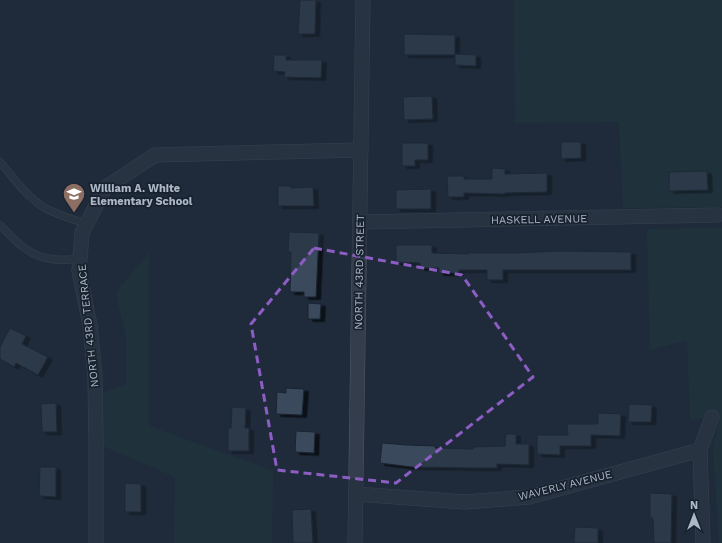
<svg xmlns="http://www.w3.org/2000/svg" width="722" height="543" viewBox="0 0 722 543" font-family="'Work Sans',sans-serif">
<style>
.green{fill:#21393c}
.building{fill:#3a495b;stroke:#1a2431;filter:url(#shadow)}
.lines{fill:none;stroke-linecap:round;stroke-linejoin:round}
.service-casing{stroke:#505b68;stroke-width:8}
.minor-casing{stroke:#505b68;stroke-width:15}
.service{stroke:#333d4b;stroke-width:7}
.minor{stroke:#333d4b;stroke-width:14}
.marked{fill:none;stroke:#8c5dc2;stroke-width:3;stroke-dasharray:8 5;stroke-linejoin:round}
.labels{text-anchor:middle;stroke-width:3.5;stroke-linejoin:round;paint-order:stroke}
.poi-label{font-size:11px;font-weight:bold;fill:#adb8c7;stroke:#18222f;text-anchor:start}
.street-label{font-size:11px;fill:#adb8c7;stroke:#18222f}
</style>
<defs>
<filter id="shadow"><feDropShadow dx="4.5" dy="2.5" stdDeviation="0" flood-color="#0009"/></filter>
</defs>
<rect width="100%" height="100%" fill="#1f2b3b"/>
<!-- green -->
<g class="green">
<polygon points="514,0 722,0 722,207 623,208 619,122 515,123"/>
<polygon points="722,228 722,543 719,543 713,448 721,413 690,421 687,340 650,350 647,229"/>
<polygon points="149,253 149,426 273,471 272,543 174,543 175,477 103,446 103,393 126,384 126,337 116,292"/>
</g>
<!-- building -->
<g class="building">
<polygon points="300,0 316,0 315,34 298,34"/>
<polygon points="404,34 455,35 455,55 404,55"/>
<polygon points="455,54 476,55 476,66 455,65"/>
<polygon points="274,55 286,55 286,60 322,60 321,78 284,77 285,72 273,71"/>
<polygon points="432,96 433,119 404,120 403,97"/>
<polygon points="561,142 581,142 581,158 561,159"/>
<polygon points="402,143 428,143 428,160 415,160 415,166 402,166"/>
<polygon points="492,168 505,169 505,174 547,173 547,192 505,193 505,194 464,193 464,197 448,197 447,176 464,176 464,179 492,179"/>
<polygon points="707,171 708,190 669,191 669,172"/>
<polygon points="278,186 291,186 291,188 313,187 314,206 278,206"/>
<polygon points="431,189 431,209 396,209 396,190"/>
<polygon points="289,232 319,233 316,297 304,297 304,292 290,292 291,252 288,252"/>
<polygon points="396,245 432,245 432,253 469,254 469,253 516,253 558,251 631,252 631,270 503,270 503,280 487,280 487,270 459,270 459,273 439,273 439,268 420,268 420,263 396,262"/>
<polygon points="308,303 321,304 320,319 308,319"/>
<polygon points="10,328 26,336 22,344 48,357 38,375 16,363 14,367 0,359 0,347"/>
<polygon points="286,388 304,389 302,415 276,414 277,392 286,393"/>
<polygon points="56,403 57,432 42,432 41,404"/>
<polygon points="629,404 652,405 651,422 628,422"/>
<polygon points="232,407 246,408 245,428 249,428 249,451 228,451 228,428 231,428"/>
<polygon points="598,413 621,414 620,436 591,435 591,446 560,446 560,455 537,454 537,435 568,435 567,424 598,424"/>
<polygon points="296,431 315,432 314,453 295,452"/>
<polygon points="506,434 516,434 516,444 529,444 529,465 497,464 497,468 474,468 412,467 380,463 382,443 407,445 435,446 435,448 473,449 473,447 505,446"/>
<polygon points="40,467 56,467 56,497 39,496"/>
<polygon points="125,483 141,484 141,512 125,512"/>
<polygon points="650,493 672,494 671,543 654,543 653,518 650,518"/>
<polygon points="311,509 313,543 293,543 292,510"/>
<polygon points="575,527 598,528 598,543 574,543"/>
</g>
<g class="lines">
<!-- service casing -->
<g class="service-casing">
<g id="service">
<path d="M0,162C13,177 26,196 43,207C57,215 72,219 87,224"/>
<path d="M0,225C14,240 30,257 52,259C61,261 71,259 80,259"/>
</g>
</g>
<!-- minor casing -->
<g class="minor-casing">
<g id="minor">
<polyline points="360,222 718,215"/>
<polyline points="356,494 465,502 529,497 700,450"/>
<polyline points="96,543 96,447 95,376 90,325 79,271 82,233 105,188 155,155 361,150"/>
<polyline points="355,543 363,0"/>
<polyline points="703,543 700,450 712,417"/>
</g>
</g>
<!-- service -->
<use href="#service" class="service"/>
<!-- minor -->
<use href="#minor" class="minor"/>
</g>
<!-- marked area -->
<path d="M0 0H722V543H0ZM314,248L462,275L533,377L396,483L277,470L251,324Z" fill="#1f2b3b" fill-opacity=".55" fill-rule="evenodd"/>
<path class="marked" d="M314,248L462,275L533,377L396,483L277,470L251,324Z"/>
<!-- icons -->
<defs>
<g id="school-pin" transform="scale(1.15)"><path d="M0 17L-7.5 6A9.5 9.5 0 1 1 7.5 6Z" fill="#8d6e63" stroke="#18222f"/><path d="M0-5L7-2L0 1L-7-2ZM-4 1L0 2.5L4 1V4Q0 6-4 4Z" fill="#fff"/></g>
</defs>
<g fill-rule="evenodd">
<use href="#school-pin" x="74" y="194"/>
</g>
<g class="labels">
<!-- poi labels -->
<g class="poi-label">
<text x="90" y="192">William A. White<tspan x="90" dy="13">Elementary School</tspan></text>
</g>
<!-- street labels -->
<g class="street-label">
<text transform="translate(539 219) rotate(-1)" y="4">HASKELL AVENUE</text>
<text transform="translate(359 272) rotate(-89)" y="4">NORTH 43RD STREET</text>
<text transform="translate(88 326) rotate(-96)" y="4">NORTH 43RD TERRACE</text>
<text transform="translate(565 485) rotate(-14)" y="4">WAVERLY AVENUE</text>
</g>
</g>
<!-- north arrow -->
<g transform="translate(694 515)" stroke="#18222f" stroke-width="3" paint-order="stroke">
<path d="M0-3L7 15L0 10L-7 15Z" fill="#adb8c7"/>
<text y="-6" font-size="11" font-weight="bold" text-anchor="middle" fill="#adb8c7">N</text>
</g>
</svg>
